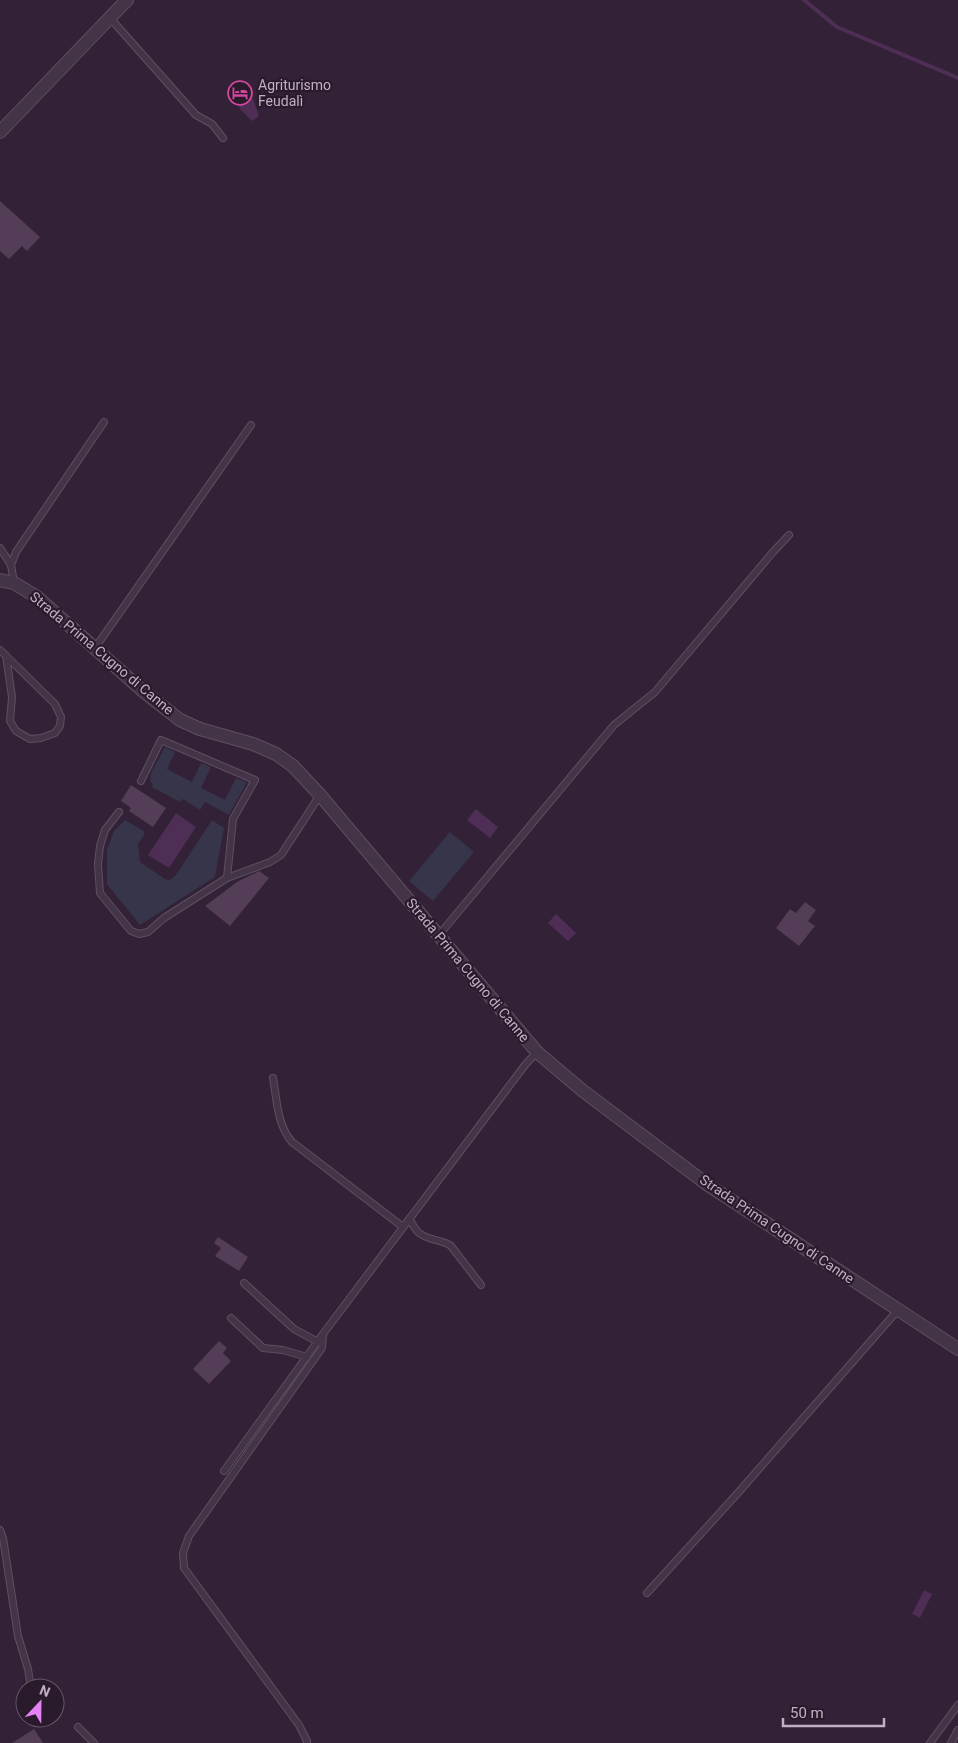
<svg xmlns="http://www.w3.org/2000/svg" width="958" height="1743" viewBox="0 0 958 1743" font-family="Roboto,sans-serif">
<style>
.green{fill:#36354a}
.water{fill:#4e2e55}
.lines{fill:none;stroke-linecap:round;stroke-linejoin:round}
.stream{stroke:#4e2e55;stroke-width:4}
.building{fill:#533d57}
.lane-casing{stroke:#5f4f62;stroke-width:8}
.street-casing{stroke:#5f4f62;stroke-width:14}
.lane{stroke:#443448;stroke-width:6}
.street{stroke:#443448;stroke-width:12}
.labels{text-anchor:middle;stroke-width:4.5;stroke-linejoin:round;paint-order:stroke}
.poi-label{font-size:14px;fill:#c1afc4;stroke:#291a2c;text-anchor:start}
.street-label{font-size:14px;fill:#c1afc4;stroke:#291a2c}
</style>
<rect width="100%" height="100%" fill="#332137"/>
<!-- green -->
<g class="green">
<polygon points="165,747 175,752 167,769 192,782 201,763 211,767 201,788 225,800 236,778 247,782 229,815 205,802 200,810 183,799 180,802 152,787 153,784 150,781 151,773"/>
<polygon points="125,820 144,831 144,835 138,844 140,862 165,879 170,880 176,875 212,820 224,828 215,877 140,925 107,884 107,850 114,831"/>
<polygon points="450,832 474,852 433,901 409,881"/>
</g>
<!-- water -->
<g class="water">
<polygon points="245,98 253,99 259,116 252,121 239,108 242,99"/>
<polygon points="476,809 498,827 490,838 467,820"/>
<polygon points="176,813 196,827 169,868 148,855"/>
<polygon points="556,914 576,933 568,941 548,923"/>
<polygon points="924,1590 932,1594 920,1618 912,1614"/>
</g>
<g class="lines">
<!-- stream -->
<polyline class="stream" points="804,0 837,27 958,78"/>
</g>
<!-- building -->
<g class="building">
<polygon points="0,201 40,237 27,251 22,246 9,259 0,251"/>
<polygon points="131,785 166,808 153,827 129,811 131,808 121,801"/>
<polygon points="259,871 269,878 230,926 205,906 237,882"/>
<polygon points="805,902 816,910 808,921 815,926 799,946 776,928 790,909 796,913"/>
<polygon points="218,1237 248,1257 239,1271 215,1256 221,1248 214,1243"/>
<polygon points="219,1341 227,1348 223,1353 231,1361 209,1384 193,1369"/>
<polygon points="34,1729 43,1743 12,1743"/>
</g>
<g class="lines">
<!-- lane casing -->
<g class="lane-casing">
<g id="lane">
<polyline points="110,18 196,115 212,124 223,138"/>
<polyline points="0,548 11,565 14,583"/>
<polyline points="11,565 16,552 104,422"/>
<polyline points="95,648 251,425"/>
<polyline points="0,650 55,704 61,717 60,726 55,733 41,738 30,739 16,731 10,721 12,697 6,656"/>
<polyline points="141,781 161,740 255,780 233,819 227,878"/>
<polyline points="119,812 105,830 100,846 98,864 100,893 131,931 139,934 148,932 164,918 227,878 270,862 281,855 320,795"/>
<polyline points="439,935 614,725 655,692 773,552 789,535"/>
<path d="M273,1078C277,1100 277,1125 292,1142L403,1227"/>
<path d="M409,1219C412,1223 415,1229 418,1232C427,1241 442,1239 451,1246L481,1285"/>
<polyline points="244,1283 294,1329 318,1342"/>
<polyline points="231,1318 263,1348 283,1350 307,1357"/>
<polyline points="224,1471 323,1334 525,1065 537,1052"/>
<polyline points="0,1530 3,1538 18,1636 28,1669 31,1688"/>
<polyline points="647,1593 737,1494 898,1310"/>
<polyline points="78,1727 94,1743"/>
<polyline points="307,1743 307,1741 299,1725 184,1568 183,1553 189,1536 322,1348 323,1335"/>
<polyline points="930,1743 958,1705"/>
<polyline points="951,1743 958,1730"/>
</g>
</g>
<!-- street casing -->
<g class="street-casing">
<g id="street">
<polyline points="0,132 127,0"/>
<polyline points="0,580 14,583 37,597 143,691 180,720 200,729 253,744 276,754 293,766 320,795 537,1052 583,1091 708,1185 958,1349"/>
</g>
</g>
<!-- lane -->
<use href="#lane" class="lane"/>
<!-- street -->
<use href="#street" class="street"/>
</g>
<!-- icons -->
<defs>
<g id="hotel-ring" transform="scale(1.25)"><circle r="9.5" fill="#291a2c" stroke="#d1479c" stroke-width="1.5"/><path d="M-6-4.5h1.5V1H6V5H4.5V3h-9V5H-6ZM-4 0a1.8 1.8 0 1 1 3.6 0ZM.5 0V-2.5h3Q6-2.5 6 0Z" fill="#d1479c"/></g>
</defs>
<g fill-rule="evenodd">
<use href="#hotel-ring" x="240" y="93"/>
</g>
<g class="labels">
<!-- poi labels -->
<g class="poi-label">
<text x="258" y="90">Agriturismo<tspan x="258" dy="16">Feudalì</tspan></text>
</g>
<!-- street labels -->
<g class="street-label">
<text transform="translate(102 653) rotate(40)" y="5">Strada Prima Cugno di Canne</text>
<text transform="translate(468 970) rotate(50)" y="5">Strada Prima Cugno di Canne</text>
<text transform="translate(777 1229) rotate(34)" y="5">Strada Prima Cugno di Canne</text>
</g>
</g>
<!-- north arrow -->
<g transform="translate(40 1703) rotate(22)"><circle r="24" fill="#291a2c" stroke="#665669"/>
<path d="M0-4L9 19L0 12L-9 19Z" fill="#e583f5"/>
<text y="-8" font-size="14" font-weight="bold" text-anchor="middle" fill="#c1afc4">N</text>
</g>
<!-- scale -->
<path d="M783 1718v8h101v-8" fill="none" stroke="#c1afc4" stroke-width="2.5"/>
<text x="790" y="1718" font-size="15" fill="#c1afc4" stroke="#291a2c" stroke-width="4" paint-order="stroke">50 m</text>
</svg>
